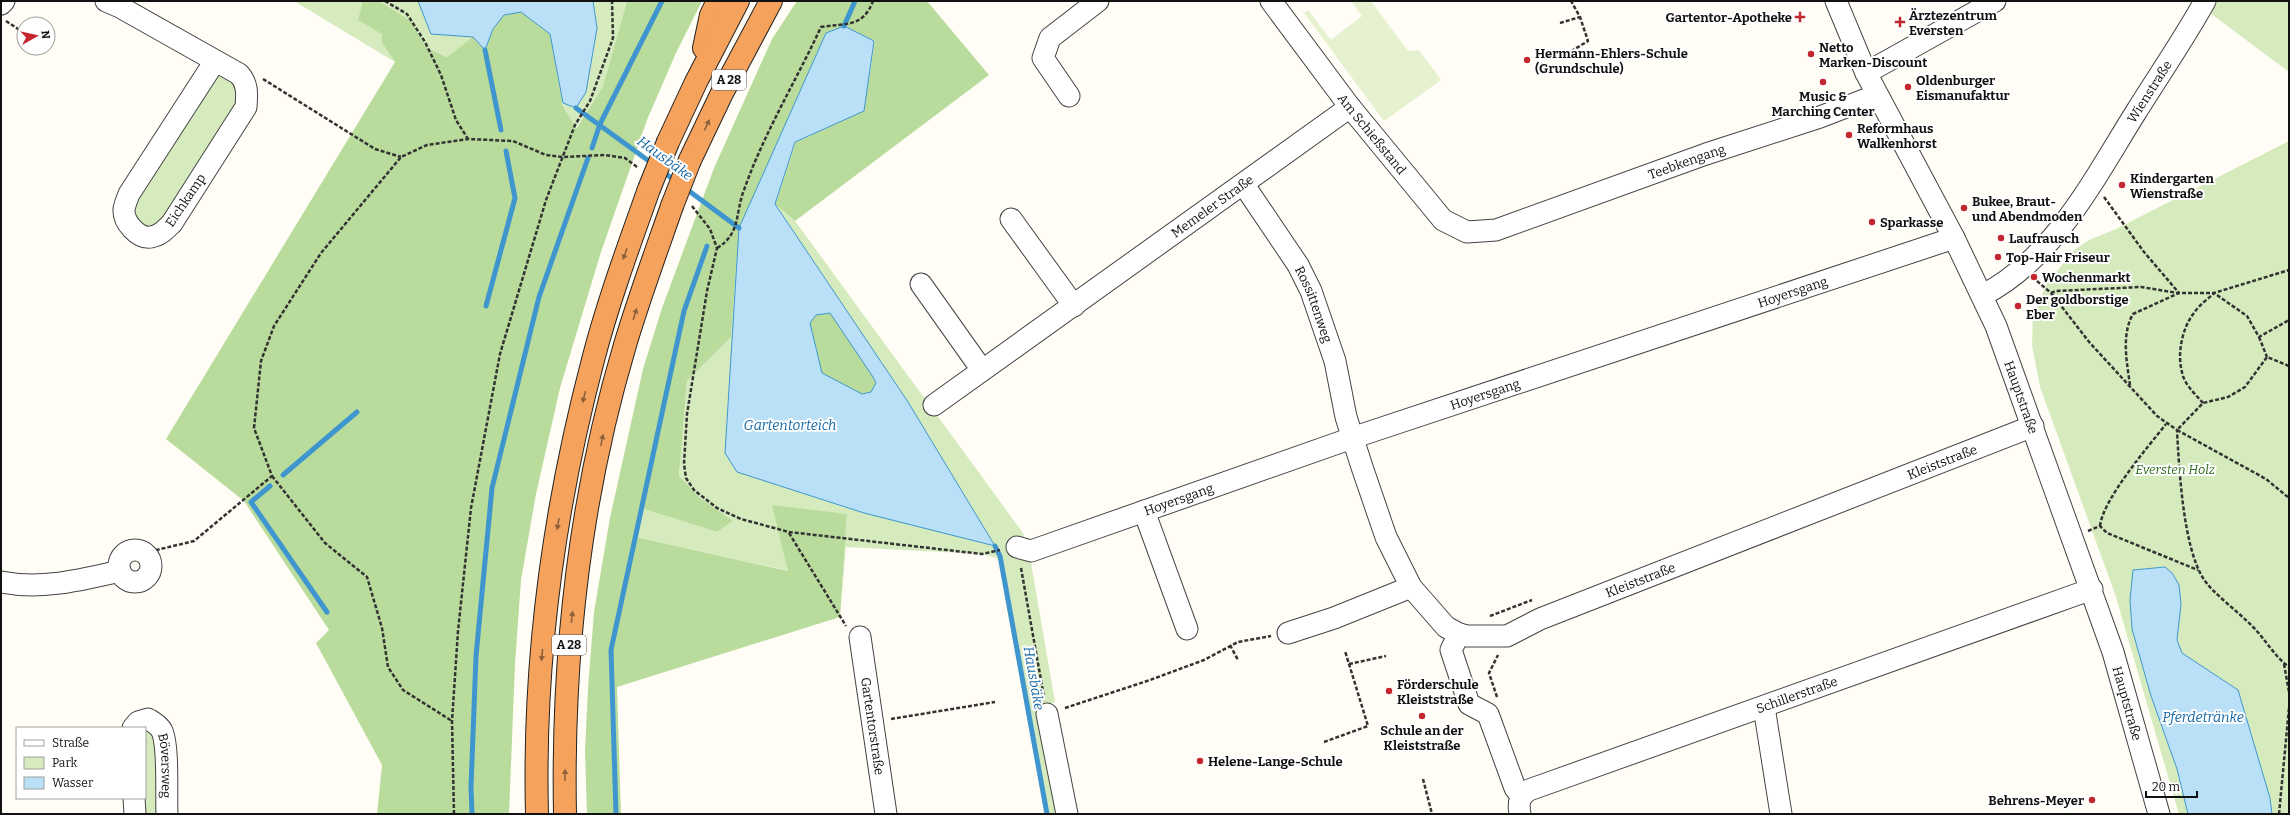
<svg xmlns="http://www.w3.org/2000/svg" width="2290" height="815" viewBox="0 0 2290 815" font-family="Bitter,serif">
<style>
.green{fill:#d5ebbd}
.forest{fill:#b9dc9c}
.pitch{fill:#e6f2cf}
.water{fill:#b9e0f7;stroke:#3f96cf;fill-rule:evenodd}
.lines{fill:none;stroke-linecap:round;stroke-linejoin:round}
.stream{stroke:#3f96cf;stroke-width:5}
.minor-casing{stroke:#444;stroke-width:23}
.highway-casing{stroke:#222;stroke-width:24}
.path{stroke:#333;stroke-width:2.5;stroke-dasharray:4 2;stroke-linecap:butt}
.minor{stroke:#fff;stroke-width:21}
.highway{stroke:#f5a25d;stroke-width:22}
.highway-bridge-casing{stroke:#222;stroke-width:24;stroke-linecap:butt}
.highway-bridge{stroke:#f5a25d;stroke-width:22}
.oneway{fill:#8e613b}
.poi-dot{fill:#c4262e;stroke:#fff;stroke-width:1.5}
.labels{text-anchor:middle;stroke-width:4;stroke-linejoin:round;paint-order:stroke}
.shield{fill:#fff;stroke:#585858;stroke-width:1}
.shield-label{font-size:12px;font-weight:bold;fill:#111}
.poi-label{font-size:13px;font-weight:bold;fill:#111;stroke:#fff;text-anchor:start}
.street-label{font-size:13px;fill:#111;stroke:#fff}
.park-label{font-size:13px;font-style:italic;fill:#2f6b1f;stroke:#fff}
.water-label{font-size:14px;font-style:italic;fill:#1768a6;stroke:#fff}
</style>
<rect width="100%" height="100%" fill="#fffdf5"/>
<!-- green -->
<g class="green">
<polygon points="294,1 368,1 363,2 382,34 382,43 395,62"/>
<polygon points="379,1 627,1 603,86 575,129 563,103 485,50 473,38 447,57 426,47 411,21"/>
<polygon points="2205,1 2289,1 2289,72 2202,7"/>
<polygon points="844,26 875,41 864,111 796,142 775,204 795,221 1023,533 1030,557 1055,702 1038,708 1058,814 1047,814 1003,563 997,558 982,554 846,547 840,617 847,514 789,571 636,537 644,509 717,532 733,521 699,497 679,476 687,381 731,337 739,228 826,32"/>
<polygon points="215,61 247,92 172,223 140,235 129,194"/>
<polygon points="2289,141 2289,814 2272,814 2270,798 2238,690 2182,653 2177,640 2181,604 2179,585 2172,573 2165,567 2134,570 2130,600 2151,696 2177,769 2188,814 2179,814 2115,594 2040,387 2032,345 2033,314 2047,284 2073,251 2089,240 2116,229"/>
<polygon points="148,728 158,741 159,814 141,814 139,798 145,798 145,729"/>
</g>
<!-- forest -->
<g class="forest">
<polygon points="363,1 379,1 411,21 426,47 447,57 473,37 485,50 493,29 504,15 521,12 550,34 562,103 576,129 603,86 627,1 702,1 676,53 647,120 601,252 560,388 536,494 521,580 515,664 509,814 377,814 382,765 316,643 329,630 244,501 166,439 395,62 382,43 382,34 358,20"/>
<polygon points="797,1 927,1 989,75 795,221 775,204 796,142 864,111 875,41 844,26 826,33 739,228 731,337 687,381 679,476 699,497 733,521 717,532 644,509 636,537 788,571 772,505 847,514 840,617 617,687 621,814 587,814 585,751 588,688 594,612 610,518 643,369 662,308 714,168 772,39"/>
<polygon points="830,313 873,377 876,383 871,392 862,394 822,373 810,323 816,315"/>
</g>
<!-- pitch -->
<polygon class="pitch" points="1351,1 1371,1 1408,51 1419,50 1441,80 1384,121 1304,13 1308,10 1331,40 1362,16"/>
<!-- water -->
<g class="water">
<polygon points="418,1 593,1 597,28 586,92 576,108 563,103 550,34 521,12 504,15 493,29 485,50 473,37 431,34"/>
<path d="M844,26L874,41L864,111L795,142L775,204L908,402L995,546L864,513L737,472L725,453L739,228L826,33ZM830,313L873,377L876,383L871,392L862,394L822,373L810,323L816,315Z"/>
<polygon points="2165,567 2172,573 2179,585 2181,604 2177,640 2182,653 2238,690 2270,798 2272,814 2188,814 2177,769 2151,696 2132,629 2130,600 2133,570"/>
</g>
<g class="lines">
<!-- stream -->
<g class="stream">
<polyline points="844,26 855,1"/>
<polyline points="485,50 501,130"/>
<polyline points="576,108 653,164"/>
<polyline points="592,148 600,124 662,1"/>
<polyline points="662,171 677,182"/>
<polyline points="685,188 739,228"/>
<polyline points="486,306 515,198 506,151"/>
<polyline points="283,475 357,412"/>
<polyline points="270,486 251,502 327,612"/>
<polyline points="995,546 1000,556 1047,814"/>
<polyline points="472,814 471,787 476,656 492,488 539,297 588,158"/>
<polyline points="616,814 611,650 684,311 707,246"/>
</g>
<!-- minor casing -->
<g class="minor-casing">
<g id="minor">
<path d="M106,1L120,7L239,74C248,84 247,94 246,107L172,223C166,229 161,235 151,237C138,239 123,222 124,209C125,204 127,199 129,194L215,61"/>
<path id="s1" d="M1271,1L1350,107L1443,220L1467,232L1496,230L1706,154L1820,117L1877,95"/>
<path id="s2" d="M1836,1L1866,73L1954,238L1996,326L2113,652L2159,814"/>
<polyline points="1,4 4,1"/>
<polyline points="1866,73 1995,1"/>
<polyline points="1069,96 1043,58 1050,38 1098,1"/>
<path id="s3" d="M1244,185L1298,265L1311,291L1335,361L1346,417L1362,467L1386,537L1411,587L1446,627L1459,634L1467,636H1507L1540,619L2033,426"/>
<polyline points="1011,219 1074,306"/>
<polyline points="921,284 982,370"/>
<path id="s4" d="M1983,295C2055,258 2095,177 2136,112C2159,75 2184,39 2205,1"/>
<path id="s5" d="M934,405L1350,107"/>
<polyline points="1144,511 1187,629"/>
<path id="s6" d="M1017,547L1031,551L1352,438L1954,238"/>
<circle cx="135" cy="566" r="16"/>
<path d="M1,582C42,590 80,580 120,571"/>
<polyline points="1288,633 1334,618 1411,587"/>
<polyline points="1459,634 1451,650 1469,704 1488,714 1515,788 1521,796"/>
<path id="s7" d="M860,637L886,814"/>
<polyline points="1764,707 1781,814"/>
<polyline points="1047,714 1067,814"/>
<path id="s8" d="M133,728L138,722L148,719C153,722 159,725 162,731C169,747 166,794 167,814"/>
<polyline points="134,798 135,814"/>
<path id="s9" d="M1520,814C1518,803 1519,796 1529,790L2092,589"/>
</g>
</g>
<!-- highway casing -->
<g class="highway-casing">
<g id="highway">
<polyline points="704,48 711,15 718,1"/>
<polyline points="668,142 696,82 738,1"/>
<polyline points="690,160 722,93 771,1"/>
<path d="M537,814C533,661 554,508 593,360C608,302 629,245 649,189"/>
<path d="M565,814C562,657 580,496 625,345C639,298 656,252 672,206"/>
</g>
</g>
<!-- path -->
<g class="path">
<polyline points="385,1 407,14 425,42 441,75 456,120 468,139"/>
<polyline points="6,21 24,33"/>
<polyline points="1560,23 1580,17"/>
<polyline points="1549,58 1560,58 1588,41 1580,17 1571,1"/>
<polyline points="263,79 375,149 401,157"/>
<polyline points="2104,197 2144,252 2179,293"/>
<polyline points="692,206 710,229 717,248 707,291 687,414 684,464 686,478 694,490 717,508 741,519 789,532 982,554 1000,550"/>
<path d="M717,248C741,234 735,213 744,190C764,133 796,81 821,27C845,23 863,28 873,1"/>
<path d="M2037,281L2051,293L2090,343L2157,416L2177,430C2179,468 2183,546 2203,578C2213,594 2239,612 2253,627C2266,640 2274,656 2289,667"/>
<polyline points="2051,293 2056,291 2141,287 2178,293"/>
<polyline points="2259,337 2267,357"/>
<polyline points="2289,366 2267,357 2245,387 2228,397 2203,403 2177,430 2266,479 2289,498"/>
<path d="M2130,385C2127,363 2121,335 2133,314L2179,293H2214L2289,270"/>
<path d="M2203,403C2195,394 2184,384 2182,372C2177,354 2182,328 2194,313C2199,305 2208,299 2214,293L2247,316L2259,337L2289,320"/>
<polyline points="272,476 325,543 367,577 382,628 388,667 403,690 452,721"/>
<path d="M2100,526C2103,499 2148,447 2166,424"/>
<polyline points="2088,531 2100,526 2107,533 2198,570"/>
<polyline points="789,533 846,626"/>
<polyline points="144,553 194,541 272,476 254,428 261,361 274,326 321,253 401,157 427,145 468,139 513,141 546,155 563,157 605,155 625,158 637,167"/>
<polyline points="1021,568 1044,697"/>
<polyline points="1490,616 1532,600"/>
<polyline points="1230,645 1238,660"/>
<polyline points="1349,664 1386,656"/>
<polyline points="2284,664 2289,692"/>
<polyline points="1497,697 1489,673 1498,655"/>
<polyline points="1065,708 1150,680 1204,660 1238,642 1271,636"/>
<polyline points="891,719 995,702"/>
<polyline points="1324,742 1368,726 1345,651"/>
<polyline points="1423,779 1432,814"/>
<polyline points="454,814 452,721 458,631 471,508 500,354 546,200 575,125 590,101 613,38 612,1"/>
<polyline points="2279,814 2289,708"/>
</g>
<!-- minor -->
<use href="#minor" class="minor"/>
<!-- highway -->
<use href="#highway" class="highway"/>
<!-- highway-bridge casing -->
<g class="highway-bridge-casing">
<g id="highway-bridge">
<polyline points="649,189 668,142"/>
<polyline points="672,206 690,160"/>
</g>
</g>
<!-- highway-bridge -->
<use href="#highway-bridge" class="highway-bridge"/>
</g>
<!-- one-way arrows -->
<defs><path id="oneway-solid" d="M-6-.8H1V-3.2L6.5 0L1 3.2V.8H-6Z"/></defs>
<g class="oneway">
<use href="#oneway-solid" transform="translate(707 125) rotate(-65)"/>
<use href="#oneway-solid" transform="translate(625 254) rotate(110)"/>
<use href="#oneway-solid" transform="translate(635 314) rotate(-72)"/>
<use href="#oneway-solid" transform="translate(584 397) rotate(104)"/>
<use href="#oneway-solid" transform="translate(602 440) rotate(-78)"/>
<use href="#oneway-solid" transform="translate(558 524) rotate(100)"/>
<use href="#oneway-solid" transform="translate(572 617) rotate(-83)"/>
<use href="#oneway-solid" transform="translate(542 655) rotate(95)"/>
<use href="#oneway-solid" transform="translate(565 775) rotate(-89)"/>
</g>
<!-- markers -->
<g class="poi-dot">
<path d="M1798 11h4v4h4v4h-4v4h-4v-4h-4v-4h4z"/>
<path d="M1898 16h4v4h4v4h-4v4h-4v-4h-4v-4h4z"/>
<circle cx="1811" cy="54" r="4"/>
<circle cx="1527" cy="60" r="4"/>
<circle cx="1823" cy="82" r="4"/>
<circle cx="1908" cy="87" r="4"/>
<circle cx="1849" cy="135" r="4"/>
<circle cx="2122" cy="185" r="4"/>
<circle cx="1964" cy="208" r="4"/>
<circle cx="1872" cy="222" r="4"/>
<circle cx="2001" cy="238" r="4"/>
<circle cx="1998" cy="257" r="4"/>
<circle cx="2034" cy="277" r="4"/>
<circle cx="2018" cy="306" r="4"/>
<circle cx="1389" cy="691" r="4"/>
<circle cx="1422" cy="716" r="4"/>
<circle cx="1200" cy="761" r="4"/>
<circle cx="2092" cy="800" r="4"/>
</g>
<g class="labels">
<!-- shield labels -->
<g class="shield">
<rect x="712" y="70" width="34" height="20" rx="3"/>
<rect x="552" y="635" width="34" height="20" rx="3"/>
</g>
<g class="shield-label">
<text x="729" y="84">A 28</text>
<text x="569" y="649">A 28</text>
</g>
<!-- poi labels -->
<g class="poi-label">
<text x="1909" y="20">Ärztezentrum<tspan x="1909" dy="15">Eversten</tspan></text>
<text x="1792" y="22" text-anchor="end">Gartentor-Apotheke</text>
<text x="1819" y="52">Netto<tspan x="1819" dy="15">Marken-Discount</tspan></text>
<text x="1535" y="58">Hermann-Ehlers-Schule<tspan x="1535" dy="15">(Grundschule)</tspan></text>
<text x="1916" y="85">Oldenburger<tspan x="1916" dy="15">Eismanufaktur</tspan></text>
<text x="1823" y="101" text-anchor="middle">Music &amp;<tspan x="1823" dy="15">Marching Center</tspan></text>
<text x="1857" y="133">Reformhaus<tspan x="1857" dy="15">Walkenhorst</tspan></text>
<text x="2130" y="183">Kindergarten<tspan x="2130" dy="15">Wienstraße</tspan></text>
<text x="1972" y="206">Bukee, Braut-<tspan x="1972" dy="15">und Abendmoden</tspan></text>
<text x="1880" y="227">Sparkasse</text>
<text x="2009" y="243">Laufrausch</text>
<text x="2006" y="262">Top-Hair Friseur</text>
<text x="2042" y="282">Wochenmarkt</text>
<text x="2026" y="304">Der goldborstige<tspan x="2026" dy="15">Eber</tspan></text>
<text x="1397" y="689">Förderschule<tspan x="1397" dy="15">Kleiststraße</tspan></text>
<text x="1422" y="735" text-anchor="middle">Schule an der<tspan x="1422" dy="15">Kleiststraße</tspan></text>
<text x="1208" y="766">Helene-Lange-Schule</text>
<text x="2084" y="805" text-anchor="end">Behrens-Meyer</text>
</g>
<!-- street labels -->
<g class="street-label">
<text dy="5" stroke="none"><textPath href="#s4" startOffset="266">Wienstraße</textPath></text>
<text dy="5" stroke="none"><textPath href="#s1" startOffset="167">Am Schießstand</textPath></text>
<text dy="5" stroke="none"><textPath href="#s1" startOffset="537">Teebkengang</textPath></text>
<text transform="translate(185 200) rotate(-56)" y="5">Eichkamp</text>
<text dy="5" stroke="none"><textPath href="#s5" startOffset="342">Memeler Straße</textPath></text>
<text dy="5" stroke="none"><textPath href="#s6" startOffset="819">Hoyersgang</textPath></text>
<text dy="5" stroke="none"><textPath href="#s3" startOffset="139">Rossittenweg</textPath></text>
<text dy="5" stroke="none"><textPath href="#s6" startOffset="495">Hoyersgang</textPath></text>
<text dy="5" stroke="none"><textPath href="#s2" startOffset="438">Hauptstraße</textPath></text>
<text dy="5" stroke="none"><textPath href="#s3" startOffset="1024">Kleiststraße</textPath></text>
<text dy="5" stroke="none"><textPath href="#s6" startOffset="171">Hoyersgang</textPath></text>
<text dy="5" stroke="none"><textPath href="#s3" startOffset="700">Kleiststraße</textPath></text>
<text dy="5" stroke="none"><textPath href="#s9" startOffset="312">Schillerstraße</textPath></text>
<text dy="5" stroke="none"><textPath href="#s2" startOffset="762">Hauptstraße</textPath></text>
<text dy="5" stroke="none"><textPath href="#s7" startOffset="90">Gartentorstraße</textPath></text>
<text dy="5" stroke="none"><textPath href="#s8" startOffset="72">Böversweg</textPath></text>
</g>
<!-- park labels -->
<g class="park-label">
<text x="2175" y="474">Eversten Holz</text>
</g>
<!-- water labels -->
<g class="water-label">
<text transform="translate(665 158) rotate(36)" y="5">Hausbäke</text>
<text x="790" y="430">Gartentorteich</text>
<text transform="translate(1034 678) rotate(80)" y="5">Hausbäke</text>
<text x="2203" y="722">Pferdetränke</text>
</g>
</g>
<!-- border -->
<rect width="2290" height="815" fill="none" stroke="#111111" stroke-width="4"/>
<!-- legend -->
<rect x="16" y="727" width="130" height="72" fill="#ffffff" stroke="#a0a0a0"/>
<rect x="24" y="740" width="20" height="6" fill="#ffffff" stroke="#a0a0a0"/>
<text x="52" y="747" font-size="12" fill="#111111">Straße</text>
<rect x="24" y="757" width="20" height="12" fill="#d5ebbd" stroke="#a0a0a0"/>
<text x="52" y="767" font-size="12" fill="#111111">Park</text>
<rect x="24" y="777" width="20" height="12" fill="#b9e0f7" stroke="#a0a0a0"/>
<text x="52" y="787" font-size="12" fill="#111111">Wasser</text>
<!-- north arrow -->
<g transform="translate(36 36) rotate(82)"><circle r="19" fill="#ffffff" stroke="#a0a0a0"/>
<path d="M0-3L7 15L0 10L-7 15Z" fill="#c4262e"/>
<text y="-6" font-size="11" font-weight="bold" text-anchor="middle" fill="#111111">N</text>
</g>
<!-- scale -->
<path d="M2146 791v6h51v-6" fill="none" stroke="#111111" stroke-width="2"/>
<text x="2152" y="791" font-size="12" fill="#111111" stroke="#ffffff" stroke-width="3" paint-order="stroke">20 m</text>
</svg>
